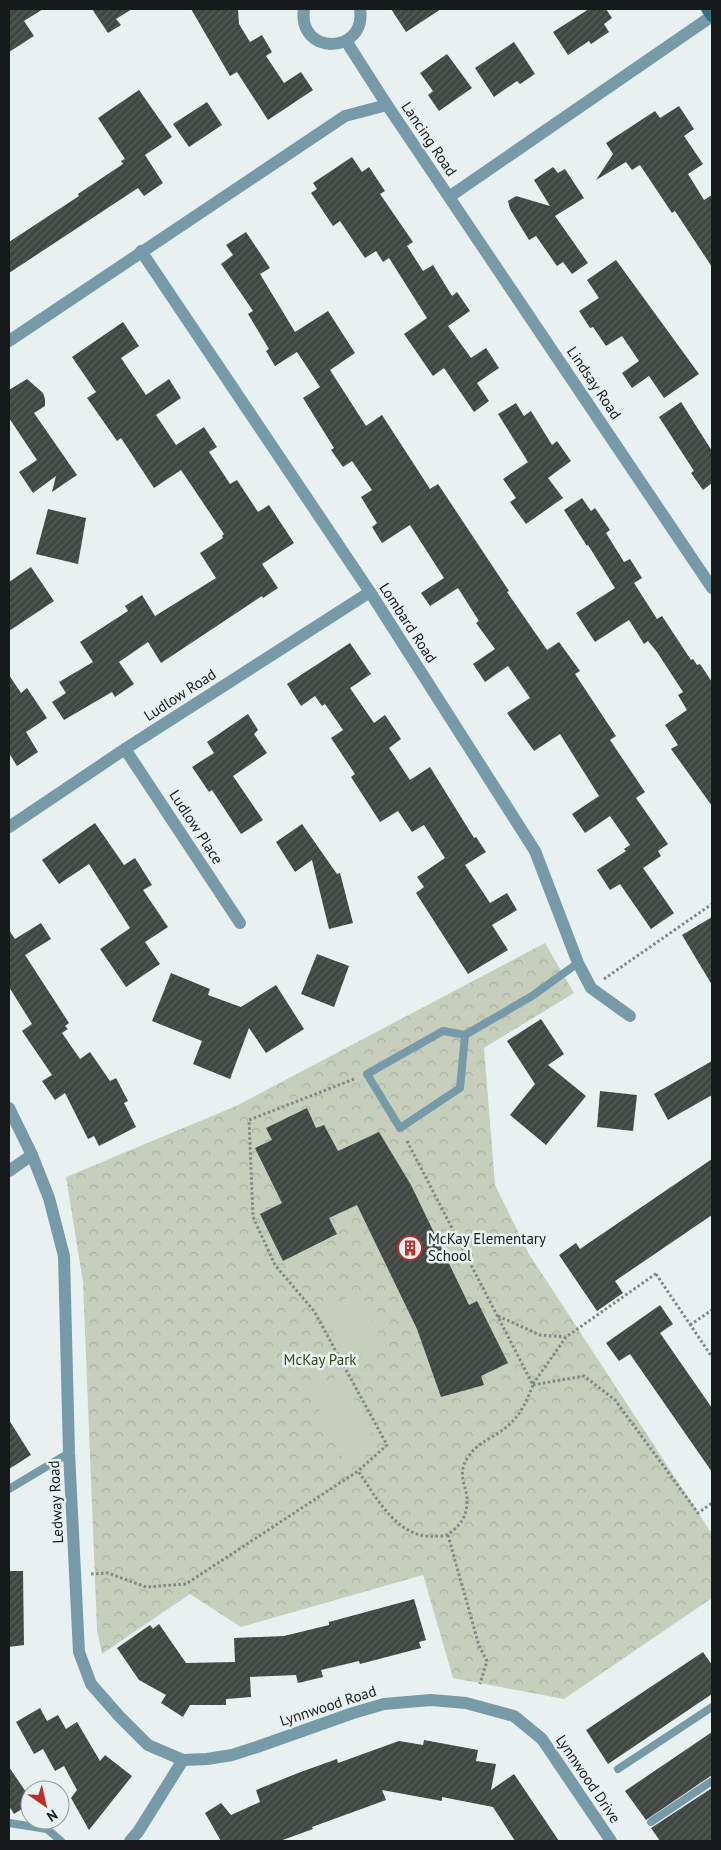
<svg xmlns="http://www.w3.org/2000/svg" width="721" height="1850" viewBox="0 0 721 1850" font-family="'PT Sans',sans-serif">
<style>
.park{fill:url(#park-crowns)}
.garden{fill:#c7cfbc}
.building{fill:url(#building-hatch)}
.lines{fill:none;stroke-linecap:round;stroke-linejoin:round}
.path{stroke:#818787;stroke-width:3;stroke-dasharray:2.5 2.5;stroke-linecap:butt}
.service{stroke:#769aa8;stroke-width:8}
.minor{stroke:#769aa8;stroke-width:12}
.secondary{stroke:#377185;stroke-width:12}
.labels{text-anchor:middle;stroke-width:5;stroke-linejoin:round;paint-order:stroke}
.street-label{font-size:15px;fill:#171a1a;stroke:#e8f1f0}
.poi-label{font-size:15px;fill:#171a1a;stroke:#e8f1f0;text-anchor:start}
.park-label{font-size:15px;fill:#364619;stroke:#e8f1f0}
</style>
<defs>
<pattern id="park-crowns" width="20" height="18" patternUnits="userSpaceOnUse" patternTransform="scale(1.25)"><rect width="20" height="18" fill="#c7cfbc"/><path d="M2 6a3 3 0 1 1 6 0M12 15a3 3 0 1 1 6 0" fill="none" stroke="#aab1a1"/></pattern>
<pattern id="building-hatch" width="6" height="6" patternUnits="userSpaceOnUse" patternTransform="scale(1.25)"><rect width="6" height="6" fill="#404642"/><path d="M-1 1l2-2M0 6l6-6M5 7l2-2" fill="none" stroke="#585d5a"/></pattern>
</defs>
<rect width="100%" height="100%" fill="#e8f1f0"/>
<!-- park -->
<polygon class="park" points="545,943 574,993 484,1048 495,1185 529,1254 712,1534 712,1598 564,1699 453,1678 423,1575 241,1627 190,1594 102,1654 97,1630 83,1282 66,1177 236,1106"/>
<!-- garden -->
<g class="garden">
<polygon points="357,1292 384,1345 348,1361 323,1310"/>
<polygon points="342,1375 377,1445 345,1462 310,1391"/>
</g>
<!-- building -->
<g class="building">
<polygon points="9,9 43,9 24,21 34,36 9,52"/>
<polygon points="92,9 132,9 116,19 121,25 108,33"/>
<polygon points="191,9 238,9 239,24 250,42 262,35 272,52 266,56 284,83 301,72 313,90 268,120 237,72 230,76"/>
<polygon points="391,9 441,9 406,32"/>
<polygon points="589,9 606,9 612,18 604,24 609,32 591,44 589,41 568,55 553,32"/>
<polygon points="514,42 535,74 520,84 517,81 494,97 475,68"/>
<polygon points="447,54 472,88 439,111 428,95 433,91 420,73"/>
<polygon points="139,90 172,137 145,155 163,183 144,196 138,188 9,273 9,242 79,196 78,194 123,164 121,161 125,159 98,118"/>
<polygon points="207,102 222,125 189,147 173,124"/>
<polygon points="679,106 694,129 684,136 703,164 688,174 704,200 712,195 712,267 675,211 672,213 640,165 632,170 626,162 596,180 613,154 606,143 655,111 660,118"/>
<polygon points="352,157 362,172 369,167 385,191 380,194 413,242 407,246 423,271 433,265 452,296 457,292 470,311 448,326 471,358 486,348 499,368 477,383 489,401 474,412 444,368 433,376 404,334 427,318 389,258 383,262 376,251 365,258 340,221 333,226 311,193 317,189 313,183"/>
<polygon points="553,167 558,173 565,169 584,198 555,216 588,263 572,274 563,262 557,266 536,236 529,240 510,209 508,201 516,196 550,206 534,180"/>
<polygon points="246,232 270,268 260,274 295,332 328,311 355,353 330,370 366,426 382,415 430,489 438,484 509,591 507,592 547,650 559,642 580,671 575,674 616,736 610,740 645,792 636,798 668,844 658,851 661,856 643,868 674,913 651,929 620,884 610,890 597,870 626,851 624,849 630,845 610,816 585,833 572,814 599,796 560,734 534,751 507,713 530,698 508,666 485,682 473,664 495,649 476,623 479,621 458,588 430,606 421,593 444,578 410,525 382,543 372,527 377,523 361,497 372,490 352,461 343,467 331,450 334,448 303,398 320,387 297,352 275,366 266,351 269,349 248,314 253,311 221,264 233,255 226,245"/>
<polygon points="616,260 699,374 664,398 649,376 632,388 622,373 639,361 622,336 606,346 593,327 590,328 579,311 599,298 587,280"/>
<polygon points="123,322 139,346 121,358 146,395 169,379 181,398 156,415 176,445 204,427 217,447 209,452 230,484 237,480 258,512 269,505 294,543 262,564 278,588 263,598 262,596 161,663 148,642 119,662 134,684 115,697 112,692 64,720 52,702 66,693 59,682 93,662 80,642 128,611 125,606 142,595 155,616 216,578 200,553 223,538 222,536 224,534 181,470 154,488 121,438 117,441 87,398 96,392 72,357"/>
<polygon points="27,379 43,393 45,399 45,406 34,413 77,475 52,492 56,476 33,493 19,472 37,460 9,418 9,390"/>
<polygon points="681,402 712,451 712,483 703,490 691,473 694,471 659,417"/>
<polygon points="516,403 524,416 531,411 552,445 557,441 571,461 548,478 563,498 526,524 510,502 516,498 503,479 528,462 498,414"/>
<polygon points="582,498 591,511 595,508 610,530 606,533 624,562 630,559 642,578 634,583 657,619 662,616 691,660 693,659 697,665 700,664 712,682 712,806 671,749 678,745 665,725 687,710 678,695 683,692 657,652 648,641 644,644 629,620 595,642 576,613 615,588 588,545 587,546 564,510"/>
<polygon points="48,509 86,518 78,564 36,554"/>
<polygon points="31,567 54,601 9,631 9,582"/>
<polygon points="350,643 371,674 350,688 374,723 385,715 401,739 389,748 410,780 430,767 474,838 476,837 486,852 465,865 490,903 507,893 517,910 492,925 508,950 468,974 416,893 424,887 417,877 445,858 424,825 412,832 398,811 380,822 351,777 355,774 331,738 343,730 325,704 322,706 315,696 301,706 287,684"/>
<polygon points="9,675 21,693 27,688 47,718 26,732 38,752 17,766 9,753"/>
<polygon points="248,714 258,730 254,734 267,753 233,776 263,820 241,834 212,790 209,792 192,767 214,753 207,742"/>
<polygon points="95,823 124,865 135,858 152,885 143,890 168,927 145,942 160,964 126,987 100,949 130,928 89,864 59,884 42,860"/>
<polygon points="302,824 337,874 340,873 353,923 329,929 312,860 295,872 276,842"/>
<polygon points="712,917 712,985 682,935"/>
<polygon points="41,923 51,939 25,955 69,1023 65,1026 68,1029 62,1033 80,1059 90,1052 110,1081 116,1078 128,1101 124,1103 136,1127 99,1146 94,1136 88,1139 65,1093 55,1100 42,1081 52,1075 22,1031 32,1024 9,987 9,930 15,939"/>
<polygon points="317,954 349,966 334,1007 301,994"/>
<polygon points="171,973 210,989 208,995 241,1007 276,985 304,1029 266,1053 249,1028 230,1079 193,1064 202,1041 152,1021"/>
<polygon points="541,1019 564,1054 548,1065 586,1096 546,1145 510,1115 535,1084 507,1041"/>
<polygon points="712,1061 712,1095 668,1120 654,1094"/>
<polygon points="600,1091 637,1095 633,1131 597,1127"/>
<polygon points="307,1108 316,1128 324,1125 338,1151 379,1132 411,1185 469,1305 477,1301 508,1363 481,1376 484,1385 441,1397 417,1329 357,1205 329,1218 337,1234 283,1261 260,1214 282,1203 255,1148 272,1140 266,1128"/>
<polygon points="712,1159 712,1215 615,1281 623,1293 597,1311 559,1255 576,1243 580,1249"/>
<polygon points="660,1305 673,1324 660,1333 712,1408 712,1472 630,1354 619,1361 606,1343"/>
<polygon points="9,1420 31,1455 9,1469"/>
<polygon points="9,1571 23,1571 24,1645 9,1647"/>
<polygon points="414,1599 426,1640 419,1642 421,1648 360,1664 359,1661 321,1670 323,1677 298,1683 296,1675 250,1677 251,1697 226,1699 226,1705 190,1705 183,1717 161,1703 166,1695 139,1680 117,1648 150,1625 153,1629 159,1624 186,1663 235,1662 234,1638 284,1636 329,1625 329,1622"/>
<polygon points="703,1652 712,1665 712,1694 608,1764 586,1730"/>
<polygon points="40,1708 47,1721 58,1715 66,1729 77,1722 100,1761 105,1755 132,1776 89,1830 71,1798 77,1790 64,1766 55,1771 43,1749 34,1754 16,1722"/>
<polygon points="712,1732 712,1775 646,1820 625,1791"/>
<polygon points="424,1740 478,1750 476,1761 496,1764 491,1790 514,1774 559,1841 515,1841 493,1807 442,1797 442,1801 382,1790 386,1800 312,1827 313,1829 280,1841 221,1841 205,1813 221,1803 231,1815 260,1802 256,1790 298,1773 337,1759 338,1763 399,1741 423,1745"/>
<polygon points="9,1767 30,1798 30,1804 14,1814 9,1806"/>
<polygon points="712,1788 712,1841 660,1841 651,1828"/>
</g>
<g class="lines">
<!-- path -->
<g class="path">
<polyline points="604,979 712,904"/>
<polyline points="354,1079 249,1120 253,1217 275,1265 314,1311 387,1445 358,1471"/>
<polyline points="656,1274 712,1357"/>
<polyline points="498,1316 540,1335 565,1337"/>
<polyline points="690,1325 712,1310"/>
<polyline points="533,1384 566,1337 657,1273"/>
<polyline points="533,1385 584,1376 615,1400 698,1513 712,1503"/>
<polyline points="448,1535 479,1646 487,1661 480,1684"/>
<path d="M91,1574L108,1573L146,1587L186,1584L358,1471C377,1498 398,1540 436,1536C441,1536 446,1536 450,1533C460,1525 466,1518 467,1504C469,1487 455,1477 468,1457C477,1443 492,1438 504,1429C519,1418 527,1401 533,1385L406,1139"/>
</g>
<!-- service -->
<g class="service">
<polyline points="465,1035 460,1088 400,1128 367,1074 443,1031 465,1035 532,996 578,963"/>
<polyline points="9,1489 69,1453"/>
<polyline points="618,1769 712,1707"/>
<polyline points="651,1822 712,1781"/>
<polyline points="9,1823 47,1829 61,1841"/>
</g>
<!-- minor -->
<g class="minor">
<path d="M304,9C297,56 367,55 360,9"/>
<polyline points="346,41 387,105"/>
<polyline points="449,197 712,588"/>
<polyline points="141,251 370,592 535,851 578,963 591,988 630,1016"/>
<polyline points="9,341 345,116 387,105 449,197 712,16"/>
<polyline points="125,749 240,923"/>
<polyline points="9,827 125,749 370,592"/>
<polyline points="9,1108 32,1155 49,1198 64,1256 69,1453 79,1652 91,1684 119,1716 148,1745 183,1760 207,1759 232,1755 257,1747 353,1713 384,1704 431,1700 466,1703 514,1716 542,1739 611,1841"/>
<polyline points="9,1171 32,1155"/>
<polyline points="130,1841 138,1832 183,1760"/>
</g>
<!-- secondary -->
<polyline class="secondary" points="707,9 712,16"/>
</g>
<!-- icons -->
<defs>
<g id="building-ring" transform="scale(1.25)"><circle r="9.5" fill="#e8f1f0" stroke="#be2f2b" stroke-width="1.5"/><path d="M-4-6H4V6H1V3H-1V6H-4ZM-2.5-4.3h1.7v1.8h-1.7ZM.8-4.3h1.7v1.8H.8ZM-2.5-1h1.7V.8h-1.7ZM.8-1h1.7V.8H.8Z" fill="#be2f2b"/></g>
</defs>
<g fill-rule="evenodd">
<use href="#building-ring" x="410" y="1248"/>
</g>
<g class="labels">
<!-- street labels -->
<g class="street-label">
<text transform="translate(429 139) rotate(56)" y="5">Lancing Road</text>
<text transform="translate(594 383) rotate(56)" y="5">Lindsay Road</text>
<text transform="translate(408 623) rotate(57)" y="5">Lombard Road</text>
<text transform="translate(180 695) rotate(-33)" y="5">Ludlow Road</text>
<text transform="translate(196 827) rotate(57)" y="5">Ludlow Place</text>
<text transform="translate(56 1502) rotate(-93)" y="5">Ledway Road</text>
<text transform="translate(328 1706) rotate(-18)" y="5">Lynnwood Road</text>
<text transform="translate(588 1779) rotate(56)" y="5">Lynnwood Drive</text>
</g>
<!-- poi labels -->
<g class="poi-label">
<text x="428" y="1244">McKay Elementary<tspan x="428" dy="17">School</tspan></text>
</g>
<!-- park labels -->
<g class="park-label">
<text x="320" y="1365">McKay Park</text>
</g>
</g>
<!-- border -->
<rect width="721" height="1850" fill="none" stroke="#171a1a" stroke-width="20"/>
<!-- north arrow -->
<g transform="translate(45 1805) rotate(146)"><circle r="24" fill="#e8f1f0" stroke="#949b9a"/>
<path d="M0-4L9 19L0 12L-9 19Z" fill="#be2f2b"/>
<text y="-8" font-size="14" font-weight="bold" text-anchor="middle" fill="#171a1a">N</text>
</g>
</svg>
